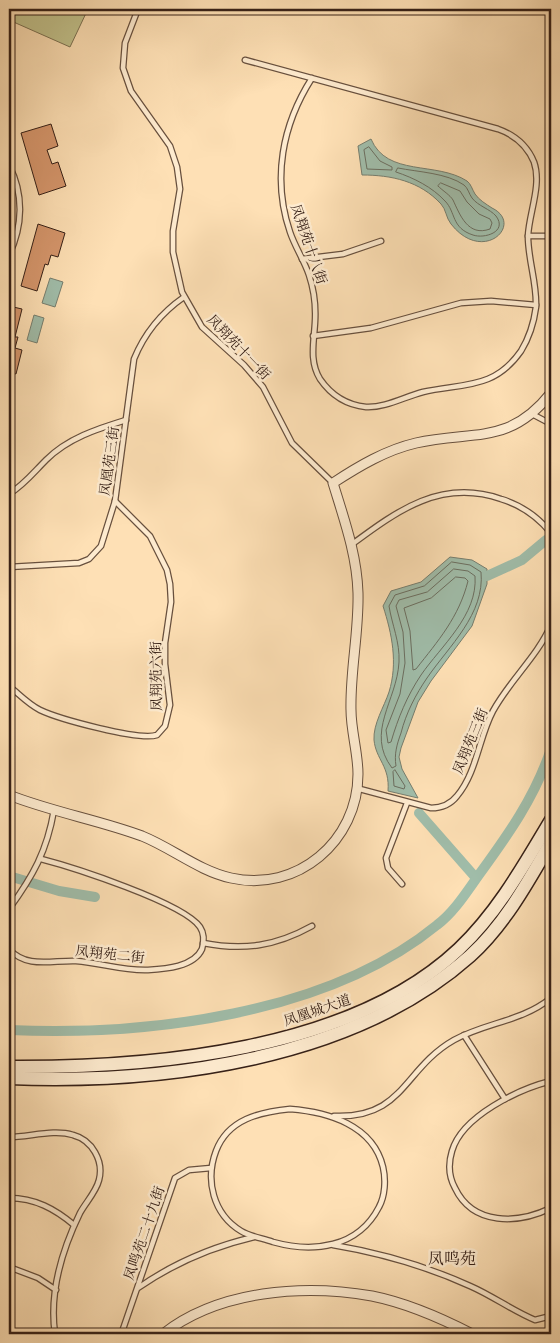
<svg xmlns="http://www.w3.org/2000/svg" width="560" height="1343" viewBox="0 0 560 1343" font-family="Alegreya,'Noto Serif SC',serif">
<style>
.green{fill:#c2c28c;stroke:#7c7152}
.water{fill:#a0bdaa;stroke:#767e6f}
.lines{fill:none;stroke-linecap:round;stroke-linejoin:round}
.shore{stroke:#6b6e60;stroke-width:1}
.canal{stroke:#a0bdaa;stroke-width:10}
.building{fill:#d5966c;stroke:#362017}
.service-casing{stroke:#68503e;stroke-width:7}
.minor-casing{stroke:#68503e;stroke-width:11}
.secondary-casing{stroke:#362017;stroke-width:15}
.service{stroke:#feebcf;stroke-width:4.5}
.minor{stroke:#feebcf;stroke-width:9}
.secondary{stroke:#feebcf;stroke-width:12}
.labels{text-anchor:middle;stroke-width:5;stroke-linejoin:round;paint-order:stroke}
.street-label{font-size:14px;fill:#362017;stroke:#feebcf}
.quarter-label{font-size:16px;fill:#362017;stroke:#feebcf}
</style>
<rect width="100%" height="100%" fill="#fee0b5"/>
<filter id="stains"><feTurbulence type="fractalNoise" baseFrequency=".004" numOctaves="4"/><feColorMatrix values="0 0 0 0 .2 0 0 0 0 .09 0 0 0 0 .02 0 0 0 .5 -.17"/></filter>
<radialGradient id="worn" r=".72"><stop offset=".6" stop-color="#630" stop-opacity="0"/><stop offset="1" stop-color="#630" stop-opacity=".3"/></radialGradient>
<!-- green -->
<polygon class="green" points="9,9 88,9 70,47 9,20"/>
<!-- water -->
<g class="water">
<path d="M371,139C387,177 436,161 467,181C471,184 472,189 475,194C479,200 486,204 492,208C525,224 483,265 451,224C446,218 446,209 441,204C420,181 391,175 362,175L358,146Z"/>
<polygon points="50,278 63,282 55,307 42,303"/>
<polygon points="34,315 44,318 37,343 27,340"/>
<path d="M450,557L472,560L487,569V584L472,626L431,681L418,702L401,748L399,757L402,769L418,798L388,791C390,766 376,760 374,740C373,724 384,707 389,692C398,663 392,634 383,606L391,591L421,582Z"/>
</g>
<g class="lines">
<!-- shore -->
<g class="shore">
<polygon points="369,147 380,161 392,167 392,170 367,169 364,150"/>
<path d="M398,168C418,172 447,173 464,185C468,188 469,194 472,198C478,206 490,209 496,216C508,232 484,239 473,235C451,228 456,212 445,201C432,187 414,178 396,172Z"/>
<path d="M441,183L460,191L467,202L479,214L490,219L492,223L490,229C468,237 460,215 453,200C450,195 443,191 438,186Z"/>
<path d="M452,562L470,565L481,572C485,614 449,646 427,678C416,694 406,713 401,733C397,744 394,754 396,766L392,768C365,732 397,701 399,662C400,642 392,625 389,606L395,595L424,586Z"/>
<path d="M454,569L468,571L475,576C478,615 441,646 421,675C407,696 398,718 391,742L388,743L386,730L400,694L405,663L403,632L396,606L399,600L427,592Z"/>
<path d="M456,577L465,578L468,581C459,617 438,641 416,669L413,670L410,631L404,608L431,598Z"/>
<polygon points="395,770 405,786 404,789 394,786 393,772"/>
</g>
<!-- canal -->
<g class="canal">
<polyline points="487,576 522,560 546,540"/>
<polyline points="419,813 476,878"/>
<polyline points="9,876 59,891 95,897"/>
<path d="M9,1030C147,1036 327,1015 437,925C454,912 466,893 478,876C508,835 535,797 551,749"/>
</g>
</g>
<!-- building -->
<g class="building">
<polygon points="51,124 58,146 47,150 52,164 58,162 66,186 39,195 21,133"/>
<polygon points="38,224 65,233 58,257 51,255 48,265 45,264 37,291 21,286"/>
<polygon points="9,306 22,309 15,337 18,337 15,348 22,350 16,374 9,372"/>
</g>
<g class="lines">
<!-- service casing -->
<g class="service-casing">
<g id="service">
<polyline points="138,9 125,43 123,68 131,91 170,146 177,167 180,189 173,231 173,252 182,292 202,327 244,365 263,387 292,443 333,483"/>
<path d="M245,60L498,129C515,135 527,145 534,162C542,185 529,213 528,236C528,260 537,283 536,307C534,322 529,338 521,351C494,390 462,383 423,392C404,397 385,408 366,407C347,405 331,395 320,379C309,361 314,342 315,322C316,306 314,290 309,275C304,260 295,247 290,232C272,179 282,125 312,78"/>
<path d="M9,165C24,194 23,226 9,255"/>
<polyline points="528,236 551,236"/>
<polyline points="302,259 343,254 381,241"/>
<polyline points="313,336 371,328 461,303 491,301 536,305"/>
<polyline points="532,414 551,424"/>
<path d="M9,494C24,485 34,472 46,460C68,438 97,429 126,420"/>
<path d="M351,545C397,511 441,478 501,499C521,505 538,517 551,533"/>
<path d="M9,567L79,563L89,559L101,546L115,501L134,359C145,332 161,313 184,297"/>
<path d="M9,686C19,694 28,704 40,710C59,719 139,741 157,735L165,726L170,705L165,664V643L171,602L170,584L167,570L150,536L115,501"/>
<path d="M356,788L431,808C442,808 450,805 457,796C477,772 479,737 493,711C510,680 537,657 551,625"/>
<polyline points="402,884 388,868 386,858 407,803"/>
<path d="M9,909C33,876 47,851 54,810"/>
<path d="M203,943C244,951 276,946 312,926"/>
<path d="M9,949C27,969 52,960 76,961C101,963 123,971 148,970C165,969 194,967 202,949C204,942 204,933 200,927C184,903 72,867 41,859"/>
<polyline points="464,1035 505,1099"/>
<path d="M551,1081C519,1089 462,1116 452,1151C448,1164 449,1177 455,1188C473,1226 518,1224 551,1208"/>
<path d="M290,1109C328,1112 373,1125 383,1167C386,1180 385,1196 379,1207C358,1248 313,1253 273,1242C262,1238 251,1237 241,1231C213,1214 205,1180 216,1151C228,1119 260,1112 290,1109Z"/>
<path d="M334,1116C404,1119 403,1069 454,1040C487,1022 521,1022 551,998"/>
<path d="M9,1137C29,1137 54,1129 73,1135C92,1140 104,1161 99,1180C96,1192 86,1202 80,1213C62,1250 49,1292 55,1334"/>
<path d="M9,1198C35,1198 55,1209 74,1225"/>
<path d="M333,1245C381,1253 426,1266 470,1286C493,1296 513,1311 535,1320L551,1316"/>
<polyline points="9,1267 38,1278 56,1290"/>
<path d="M138,1288C174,1263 211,1247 254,1237"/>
<polyline points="122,1332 175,1178 189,1170 211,1168"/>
<polyline points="275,1334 278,1334"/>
</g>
</g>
<!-- minor casing -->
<g class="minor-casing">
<g id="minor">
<path d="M9,795C52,812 99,820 142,836C172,848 199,871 231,878C297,893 358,841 358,774C358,753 351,731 351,710C350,671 359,632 358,593C357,555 344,519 333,483C359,466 386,450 416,443C473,430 509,446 551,393"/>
<path d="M163,1334C219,1290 304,1284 372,1296C407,1303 441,1318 472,1334"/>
</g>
</g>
<!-- secondary casing -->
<g class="secondary-casing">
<g id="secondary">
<path d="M9,1067C152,1068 351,1051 459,949C498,912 524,865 551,820"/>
<path d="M9,1078C161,1084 352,1061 470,956C505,924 528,882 551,842"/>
</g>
</g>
<!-- service -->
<use href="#service" class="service"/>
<!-- minor -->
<use href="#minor" class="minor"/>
<!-- secondary -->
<use href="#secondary" class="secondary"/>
</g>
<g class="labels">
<!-- street labels -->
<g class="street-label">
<text transform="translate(309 244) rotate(71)" y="5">凤翔苑十八街</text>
<text transform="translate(239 347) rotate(46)" y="5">凤翔苑十一街</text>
<text transform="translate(109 461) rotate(-82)" y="5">凤凰苑三街</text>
<text transform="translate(156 676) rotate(-91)" y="5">凤翔苑六街</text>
<text transform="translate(470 741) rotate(-68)" y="5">凤翔苑三街</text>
<text transform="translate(110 954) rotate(6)" y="5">凤翔苑二街</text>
<text transform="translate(317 1010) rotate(-19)" y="5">凤凰城大道</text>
<text transform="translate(144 1233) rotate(-71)" y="5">凤鸣苑二十九街</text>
</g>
<!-- quarter labels -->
<g class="quarter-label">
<text x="452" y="1264">凤鸣苑</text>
</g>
</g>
<!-- margin -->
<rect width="560" height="1343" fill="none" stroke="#fee0b5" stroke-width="30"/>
<rect x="10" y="10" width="540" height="1323" fill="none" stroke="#362017" stroke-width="2.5"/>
<rect x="15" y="15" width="530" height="1313" fill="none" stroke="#362017"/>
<rect width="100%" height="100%" filter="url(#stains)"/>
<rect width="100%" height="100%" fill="url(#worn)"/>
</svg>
